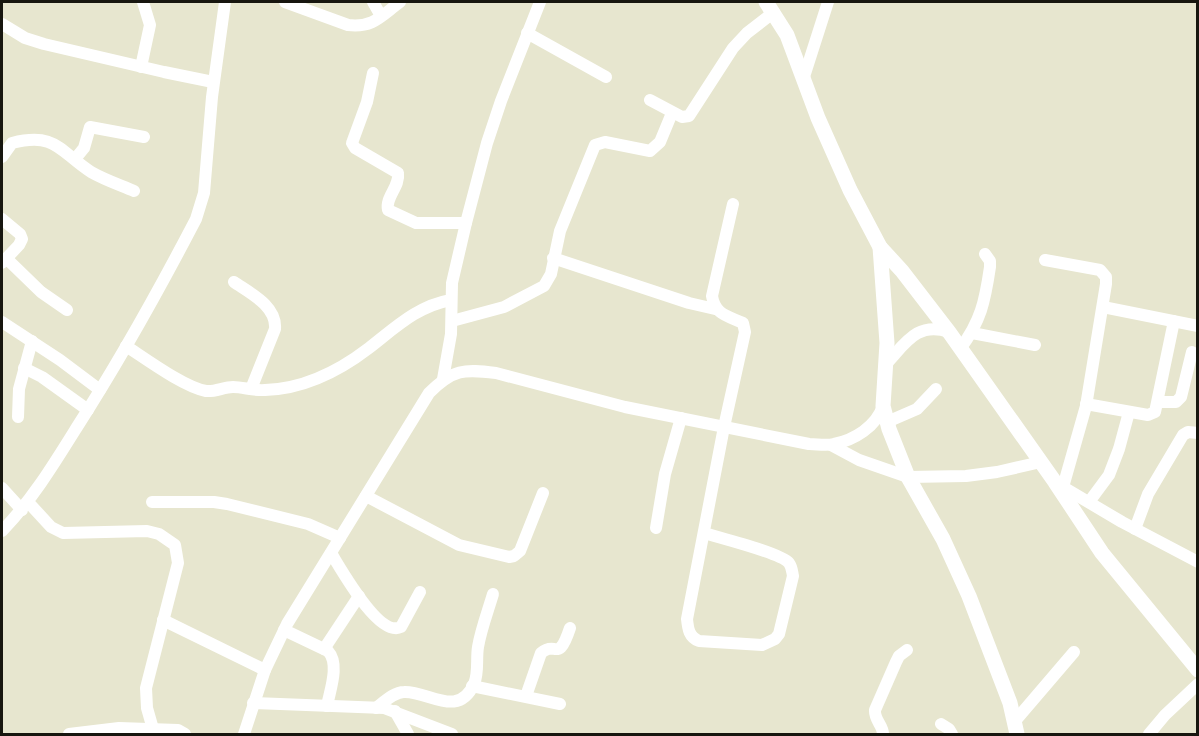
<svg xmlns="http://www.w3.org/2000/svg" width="1199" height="736" viewBox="0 0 1199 736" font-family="'DejaVu Sans',sans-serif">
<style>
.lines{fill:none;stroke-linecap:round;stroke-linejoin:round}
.minor{stroke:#fff;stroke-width:12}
.major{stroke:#fff;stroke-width:15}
</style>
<rect width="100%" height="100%" fill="#e7e6cf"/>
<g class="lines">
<!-- minor -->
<g class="minor">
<path d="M285,2L348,25C373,28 381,16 400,2"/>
<polyline points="373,2 381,16"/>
<polyline points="2,24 25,38 44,44 164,72 213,82"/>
<polyline points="527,33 606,77"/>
<polyline points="141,67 150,25 143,2"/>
<path d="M373,73L367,102L352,143L355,148L398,173C400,187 385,197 388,210L416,223H466"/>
<polyline points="803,80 828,2"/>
<polyline points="650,100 682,117 689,116 733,48 747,33 774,12"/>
<path d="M2,157L12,143C56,132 59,151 91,172C105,180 120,185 134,191"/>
<polyline points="75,159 84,148 90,127 144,137"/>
<polyline points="2,219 20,234 22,239 19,245 2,263"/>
<polyline points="553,258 689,303 715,309"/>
<polyline points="7,259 41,292 67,310"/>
<polyline points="1045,260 1100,270 1106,277 1106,284 1086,406 1063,487"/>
<path d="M234,282C250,293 277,306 275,329L251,389"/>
<polyline points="1103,307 1198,326"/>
<polyline points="452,321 504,307 544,286 551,274 560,231 595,145 605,142 650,151 660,142 672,113"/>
<polyline points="2,322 60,360 100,390"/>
<polyline points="972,333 1035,345"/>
<path d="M126,346C146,359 184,387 206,391C215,392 224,387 233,387C243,387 254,391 265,390C303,389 339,371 369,348C395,328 417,306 451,300"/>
<path d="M960,349C981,321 985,301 990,267V261L985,254"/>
<path d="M886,364C905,344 917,321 949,332"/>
<polyline points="24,368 42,377 88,410"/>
<polyline points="443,379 451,334 452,283 466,223 487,143 501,101 540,2"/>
<polyline points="1158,402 1176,402 1181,397 1192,352"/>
<polyline points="1086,404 1148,415 1155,412 1174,321"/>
<polyline points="18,417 19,389 32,341"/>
<polyline points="887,422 917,409 936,389"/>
<polyline points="831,445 859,460 908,477 966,476 997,472 1041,462"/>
<polyline points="1056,483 1122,522 1198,562"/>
<polyline points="2,488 22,510"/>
<polyline points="366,496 459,545 509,557 514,556 520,551 543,493"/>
<polyline points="28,502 51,527 63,533 147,531 159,534 175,545 178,563 146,688 147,708 153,729"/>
<polyline points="152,502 214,502 227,504 308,524 340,538"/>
<polyline points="1089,502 1109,475 1119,449 1129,412"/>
<polyline points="656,528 665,474 681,418"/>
<polyline points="1135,529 1148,494 1183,435 1188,432 1198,433"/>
<path d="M2,531C32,500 54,464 77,427C120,360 159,290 196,219L204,193L212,97L225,2"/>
<path d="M704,533C720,538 781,553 789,563C792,567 792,571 793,576L779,634L775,639L762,645L699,641C689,637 688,629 687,619L724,427L745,332L743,323C728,316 715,315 712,296L733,204"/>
<path d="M331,553C341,569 379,638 401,627L420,592"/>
<polyline points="163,620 265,670"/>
<path d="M284,630L328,651C340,664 330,690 327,706"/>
<polyline points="324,649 359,596"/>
<polyline points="472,686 560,704"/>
<path d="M526,696L541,653C556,640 558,664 570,628"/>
<polyline points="253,703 384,708 452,734"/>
<path d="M376,708C384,702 394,692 404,692C429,691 458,719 474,684C479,672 476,659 478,647C481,629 488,611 493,594"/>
<polyline points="395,711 408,734"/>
<polyline points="1015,721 1074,652"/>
<polyline points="941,724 949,729 952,734"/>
<polyline points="69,734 119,728 178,730 185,734"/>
<path d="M244,734L265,670L287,624L429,393C453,369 464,369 496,373L625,407L809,444C817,444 826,446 834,444C854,440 876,427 883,406"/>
<path d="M883,734C883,725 874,720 875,710L896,662L899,656L907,650"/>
<polyline points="1149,734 1165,715 1198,684"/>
</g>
<!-- major -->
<g class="major">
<polyline points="766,2 787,35 818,118 850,190 880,247 902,271 949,332 1055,482 1102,553 1198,670"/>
<polyline points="880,247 887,343 883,406 889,429 908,477 943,539 969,596 1010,703 1017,734"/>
</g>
</g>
<!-- border -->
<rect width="1199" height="736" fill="none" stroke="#17160f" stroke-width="6"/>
</svg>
